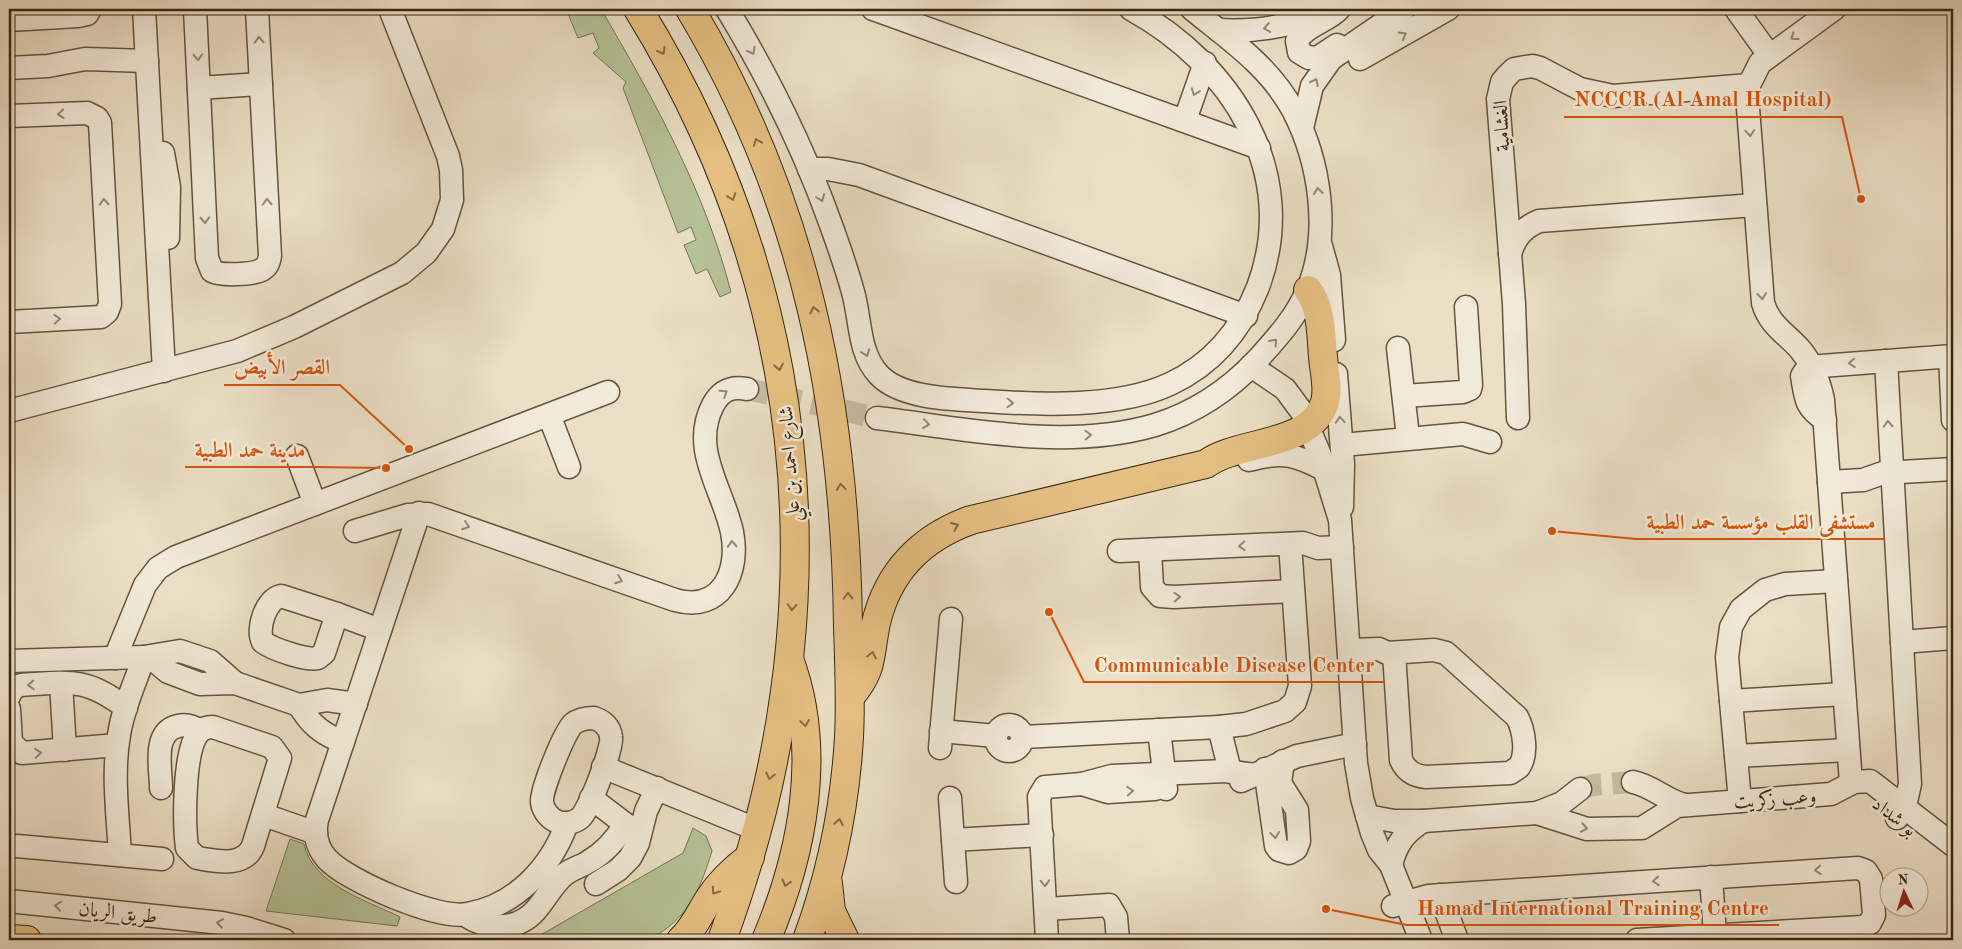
<svg xmlns="http://www.w3.org/2000/svg" width="1962" height="949" viewBox="0 0 1962 949" font-family="'Old Standard TT',Amiri,serif">
<style>
.green{fill:#b5c296;stroke:#767454}
.lines{fill:none;stroke-linecap:round;stroke-linejoin:round}
.minor-tunnel{stroke:#c7baa1;stroke-width:22;stroke-dasharray:22 11;stroke-linecap:butt}
.minor-casing{stroke:#65543e;stroke-width:25}
.major-casing{stroke:#382611;stroke-width:30}
.highway-casing{stroke:#382611;stroke-width:30}
.minor{stroke:#f2ead9;stroke-width:22}
.major{stroke:#e6c082;stroke-width:28}
.highway{stroke:#e6c082;stroke-width:28}
.oneway{stroke:#958875}
.oneway2{stroke:#866b44}
.labels{text-anchor:middle;stroke-width:5;stroke-linejoin:round;paint-order:stroke}
.street-label{font-size:20px;fill:#382611;stroke:#f2ead9}
.leader{fill:none;stroke:#d6540c;stroke-width:2}
.callout-dot{fill:#d6540c;stroke:#f2ead9;stroke-width:2}
.callout-label{font-size:21px;text-anchor:middle;font-weight:bold;fill:#d6540c;stroke:#f2ead9;stroke-width:5;stroke-linejoin:round;paint-order:stroke}
</style>
<rect width="100%" height="100%" fill="#ebdfc5"/>
<filter id="stains"><feTurbulence type="fractalNoise" baseFrequency=".004" numOctaves="4"/><feColorMatrix values="0 0 0 0 .2 0 0 0 0 .09 0 0 0 0 .02 0 0 0 .5 -.17"/></filter>
<radialGradient id="worn" r=".72"><stop offset=".6" stop-color="#630" stop-opacity="0"/><stop offset="1" stop-color="#630" stop-opacity=".3"/></radialGradient>
<!-- green -->
<g class="green">
<path d="M566,9H601C653,98 705,191 731,292L720,297L707,269L696,274L684,245L696,240L691,227L678,233L623,88L626,82L593,53L599,48L593,33L578,38Z"/>
<path d="M693,828L706,836L712,851C699,893 688,918 649,940H532L683,853Z"/>
<path d="M290,839L304,844C313,885 366,900 400,917L397,926L266,911Z"/>
</g>
<g class="lines">
<!-- minor-tunnel -->
<g class="minor-tunnel">
<polyline points="747,389 877,418"/>
<polyline points="1580,789 1593,785 1633,782"/>
</g>
<!-- minor casing -->
<g class="minor-casing">
<g id="minor">
<polyline points="144,9 164,371"/>
<path d="M195,9L207,258L212,271C221,276 254,275 263,269C268,266 269,261 270,256L257,9"/>
<path d="M727,9C769,78 804,149 831,225C839,247 847,270 853,292C861,320 858,353 879,375C902,399 953,399 985,401C1040,405 1119,408 1170,384C1213,364 1241,330 1258,287C1301,172 1231,64 1131,9"/>
<polyline points="873,9 1259,148"/>
<polyline points="1736,9 1769,55"/>
<path d="M1834,9L1760,63L1749,85L1748,108L1763,303C1769,324 1785,333 1799,348C1812,363 1819,380 1823,400L1851,783"/>
<polyline points="9,20 78,16 87,14 90,9"/>
<path d="M1218,30C1253,32 1285,28 1318,14"/>
<path d="M1337,45L1319,57L1309,58L1299,52L1297,41C1304,25 1328,22 1339,9"/>
<polyline points="1360,59 1448,9"/>
<polyline points="9,68 48,66 85,59 147,61"/>
<polyline points="199,88 261,84"/>
<polyline points="9,116 87,113 97,118 100,123 110,304 107,312 101,317 9,322"/>
<polyline points="1185,120 1205,63"/>
<polyline points="1302,128 1312,86 1331,59 1404,9"/>
<polyline points="163,153 169,187 168,238"/>
<polyline points="809,169 828,169 859,175 1246,316"/>
<polyline points="1321,246 1329,275 1334,340"/>
<path d="M1510,254C1515,237 1523,228 1539,221L1755,205"/>
<polyline points="1398,348 1408,437"/>
<polyline points="1950,356 1953,420"/>
<polyline points="1886,361 1910,784 1905,806 1897,818"/>
<polyline points="1251,366 1285,389 1302,412 1320,455 1340,520 1356,763 1362,798 1372,833 1379,850 1391,865 1421,940"/>
<polyline points="1336,374 1343,464 1342,507"/>
<polyline points="1404,396 1463,392 1470,389 1471,385 1466,307"/>
<polyline points="9,411 237,351 294,327 402,273 426,253 443,229 452,200 451,170 448,156 390,9"/>
<polyline points="549,415 569,467"/>
<path d="M877,418C967,429 1066,451 1155,425C1194,413 1230,389 1258,359C1277,338 1297,316 1308,289C1331,233 1320,162 1293,110C1269,66 1230,40 1192,9"/>
<polyline points="1518,418 1514,304 1498,99 1502,82 1508,75 1514,69 1532,66 1540,68 1580,89 1613,96 1749,85"/>
<path d="M1825,420C1805,407 1806,399 1802,376L1808,367L1953,356"/>
<polyline points="1342,445 1463,434 1490,442"/>
<polyline points="297,456 315,504"/>
<path d="M1249,460C1282,451 1295,454 1325,470"/>
<polyline points="1829,482 1863,480 1883,473 1953,469"/>
<path d="M419,513L317,820C314,834 317,848 327,859C347,881 438,920 467,914C515,906 551,868 567,823"/>
<path d="M355,531L408,515L428,514L675,600C721,613 740,572 732,532C723,489 690,449 713,405C721,390 731,386 747,389"/>
<polyline points="1150,550 1152,587 1160,596 1174,597 1293,591"/>
<polyline points="1119,551 1303,543 1318,548 1342,547"/>
<path d="M281,596L337,614L324,653L318,658C307,661 272,649 263,642C256,629 266,599 281,596Z"/>
<polyline points="337,614 380,630"/>
<polyline points="1902,642 1953,638"/>
<path d="M1349,650L1379,649L1387,653L1434,650L1446,653L1517,717C1524,730 1528,754 1519,767L1510,773L1426,777C1414,776 1406,771 1401,760L1394,653"/>
<polyline points="150,657 168,672 200,684 235,683 299,705 327,700 356,704"/>
<polyline points="115,658 145,585 158,568 176,557 608,392"/>
<polyline points="9,661 144,657 180,651 210,661 235,683"/>
<polyline points="61,683 65,750"/>
<path d="M9,696L13,688L21,685C69,682 86,677 126,708"/>
<polyline points="1731,701 1844,694"/>
<path d="M299,705C310,724 322,734 343,742"/>
<polyline points="9,709 11,743 22,753 117,745"/>
<path d="M594,718C603,721 610,727 611,737C613,748 589,811 580,818C574,823 565,824 558,822C550,819 543,811 542,802C541,790 564,733 573,724C579,719 586,718 594,718Z"/>
<circle cx="1009" cy="738" r="13"/>
<path d="M213,727L272,747L280,758L253,846C244,868 216,861 197,858L187,848C184,824 183,750 199,732C203,728 208,727 213,727Z"/>
<polyline points="1219,727 1230,771"/>
<polyline points="1159,730 1166,789"/>
<polyline points="941,731 996,736"/>
<polyline points="1023,737 1219,727 1246,724 1285,711 1295,702 1300,686 1290,544"/>
<polyline points="940,748 951,619"/>
<polyline points="1736,756 1848,750"/>
<polyline points="603,767 758,830"/>
<polyline points="1265,769 1276,846 1279,850 1289,853 1296,849 1299,841 1297,810 1280,783 1283,761"/>
<polyline points="1241,781 1297,756 1355,744"/>
<path d="M1633,782C1653,786 1666,801 1685,805"/>
<polyline points="1082,784 1108,792 1155,789"/>
<path d="M161,788C161,768 152,732 178,726C186,724 193,726 200,731"/>
<polyline points="591,798 637,833"/>
<polyline points="950,798 956,882"/>
<polyline points="1740,801 1727,657 1731,627 1741,609 1765,590 1785,584 1836,581"/>
<polyline points="1537,813 1587,829 1642,828 1677,806 1831,794 1854,782 1870,781 1953,845"/>
<polyline points="264,815 316,833"/>
<polyline points="1367,816 1394,821 1423,821 1537,813 1562,803 1580,789"/>
<polyline points="953,840 1042,835"/>
<polyline points="17,846 162,859"/>
<path d="M120,855C118,816 112,774 119,735C123,708 135,683 144,657"/>
<path d="M1391,865C1396,844 1405,832 1423,821"/>
<polyline points="1711,877 1715,935"/>
<polyline points="596,884 618,870 630,858 638,843 646,811 657,788"/>
<polyline points="1440,895 1457,940"/>
<polyline points="9,901 222,923 246,928 284,940"/>
<polyline points="1393,906 1428,896 1858,868 1866,871 1871,879 1874,915 1870,923 1863,927 1637,940"/>
<polyline points="1046,909 1109,905 1116,917 1118,940"/>
<path d="M465,915C486,929 516,932 535,911C546,899 552,885 564,875C571,869 580,867 588,862C604,853 616,840 625,824"/>
<polyline points="1047,940 1039,797 1045,787 1082,784 1112,776 1225,771 1255,775"/>
</g>
</g>
<!-- major casing -->
<g class="major-casing">
<g id="major">
<path d="M638,9C780,239 827,496 773,762C761,823 743,882 722,940"/>
<path d="M690,9C805,201 845,404 848,625C849,663 851,700 849,737C845,806 831,875 807,940"/>
<path d="M850,697C874,669 869,656 876,623C888,571 923,537 971,520L1206,464C1237,440 1311,448 1325,402C1329,388 1324,371 1323,357C1321,334 1322,309 1308,290"/>
<polyline points="828,883 831,911 845,940"/>
</g>
</g>
<!-- highway casing -->
<g class="highway-casing">
<g id="highway">
<polyline points="9,939 27,940"/>
<path d="M681,940C694,928 700,913 709,899C720,882 734,869 750,857"/>
<path d="M766,940C803,853 823,750 789,659"/>
</g>
</g>
<!-- minor -->
<use href="#minor" class="minor"/>
<!-- major -->
<use href="#major" class="major"/>
<!-- highway -->
<use href="#highway" class="highway"/>
</g>
<!-- one-way arrows -->
<defs><path id="oneway-chevron" d="M-2-3.5L2.5 0L-2 3.5" fill="none" stroke-width="1.6" stroke-linecap="round" stroke-linejoin="round" transform="scale(1.25)"/></defs>
<g class="oneway">
<use href="#oneway-chevron" transform="translate(1267 28) rotate(171)"/>
<use href="#oneway-chevron" transform="translate(1403 35) rotate(-30)"/>
<use href="#oneway-chevron" transform="translate(1794 37) rotate(144)"/>
<use href="#oneway-chevron" transform="translate(259 40) rotate(-93)"/>
<use href="#oneway-chevron" transform="translate(752 51) rotate(60)"/>
<use href="#oneway-chevron" transform="translate(198 57) rotate(87)"/>
<use href="#oneway-chevron" transform="translate(1315 82) rotate(-63)"/>
<use href="#oneway-chevron" transform="translate(1195 92) rotate(110)"/>
<use href="#oneway-chevron" transform="translate(61 114) rotate(177)"/>
<use href="#oneway-chevron" transform="translate(1750 133) rotate(86)"/>
<use href="#oneway-chevron" transform="translate(1318 191) rotate(-97)"/>
<use href="#oneway-chevron" transform="translate(821 198) rotate(69)"/>
<use href="#oneway-chevron" transform="translate(104 202) rotate(-93)"/>
<use href="#oneway-chevron" transform="translate(267 202) rotate(-93)"/>
<use href="#oneway-chevron" transform="translate(205 220) rotate(87)"/>
<use href="#oneway-chevron" transform="translate(1762 296) rotate(84)"/>
<use href="#oneway-chevron" transform="translate(57 319) rotate(-3)"/>
<use href="#oneway-chevron" transform="translate(1274 342) rotate(-48)"/>
<use href="#oneway-chevron" transform="translate(866 353) rotate(70)"/>
<use href="#oneway-chevron" transform="translate(1852 363) rotate(176)"/>
<use href="#oneway-chevron" transform="translate(724 393) rotate(-33)"/>
<use href="#oneway-chevron" transform="translate(1010 403) rotate(2)"/>
<use href="#oneway-chevron" transform="translate(1340 420) rotate(-94)"/>
<use href="#oneway-chevron" transform="translate(926 424) rotate(7)"/>
<use href="#oneway-chevron" transform="translate(1888 424) rotate(-93)"/>
<use href="#oneway-chevron" transform="translate(1088 435) rotate(-2)"/>
<use href="#oneway-chevron" transform="translate(466 526) rotate(20)"/>
<use href="#oneway-chevron" transform="translate(732 544) rotate(-93)"/>
<use href="#oneway-chevron" transform="translate(1242 546) rotate(177)"/>
<use href="#oneway-chevron" transform="translate(619 580) rotate(20)"/>
<use href="#oneway-chevron" transform="translate(1177 597) rotate(-2)"/>
<use href="#oneway-chevron" transform="translate(31 685) rotate(177)"/>
<use href="#oneway-chevron" transform="translate(38 753) rotate(-5)"/>
<use href="#oneway-chevron" transform="translate(1130 791) rotate(-4)"/>
<use href="#oneway-chevron" transform="translate(1584 828) rotate(11)"/>
<use href="#oneway-chevron" transform="translate(1275 835) rotate(83)"/>
<use href="#oneway-chevron" transform="translate(1818 870) rotate(176)"/>
<use href="#oneway-chevron" transform="translate(1656 881) rotate(176)"/>
<use href="#oneway-chevron" transform="translate(1045 883) rotate(87)"/>
<use href="#oneway-chevron" transform="translate(58 906) rotate(-174)"/>
<use href="#oneway-chevron" transform="translate(220 923) rotate(-172)"/>
</g>
<g class="oneway2">
<use href="#oneway-chevron" transform="translate(662 51) rotate(61)"/>
<use href="#oneway-chevron" transform="translate(757 142) rotate(-113)"/>
<use href="#oneway-chevron" transform="translate(732 197) rotate(70)"/>
<use href="#oneway-chevron" transform="translate(814 310) rotate(-104)"/>
<use href="#oneway-chevron" transform="translate(779 367) rotate(79)"/>
<use href="#oneway-chevron" transform="translate(841 487) rotate(-95)"/>
<use href="#oneway-chevron" transform="translate(955 526) rotate(-23)"/>
<use href="#oneway-chevron" transform="translate(848 596) rotate(-91)"/>
<use href="#oneway-chevron" transform="translate(792 607) rotate(93)"/>
<use href="#oneway-chevron" transform="translate(872 655) rotate(-78)"/>
<use href="#oneway-chevron" transform="translate(805 723) rotate(82)"/>
<use href="#oneway-chevron" transform="translate(770 776) rotate(103)"/>
<use href="#oneway-chevron" transform="translate(839 822) rotate(-80)"/>
<use href="#oneway-chevron" transform="translate(786 883) rotate(106)"/>
<use href="#oneway-chevron" transform="translate(715 891) rotate(126)"/>
</g>
<g class="labels">
<!-- street labels -->
<g class="street-label">
<text transform="translate(1501 126) rotate(-93)" y="7">الغشامية</text>
<text transform="translate(789 464) rotate(-94)" y="7">شارع احمد بن علي</text>
<text transform="translate(1775 798) rotate(-4)" y="7">وعب زكريت</text>
<text transform="translate(1895 816) rotate(38)" y="7">بو شداد</text>
<text transform="translate(118 912) rotate(6)" y="7">طريق الريان</text>
</g>
</g>
<!-- callouts -->
<path class="leader" d="M1861 199L1842 117H1564M409 449L340 385H224M386 468L316 467H185M1552 531L1636 539H1885M1049 612L1084 682H1385M1326 909L1407 925H1779"/>
<g class="callout-dot">
<circle cx="1861" cy="199" r="5"/>
<circle cx="409" cy="449" r="5"/>
<circle cx="386" cy="468" r="5"/>
<circle cx="1552" cy="531" r="5"/>
<circle cx="1049" cy="612" r="5"/>
<circle cx="1326" cy="909" r="5"/>
</g>
<g class="callout-label">
<text x="1703" y="106">NCCCR (Al Amal Hospital)</text>
<text x="282" y="374">القصر الأبيض</text>
<text x="250" y="457">مدينة حمد الطبية</text>
<text x="1761" y="529">مستشفى القلب مؤسسة حمد الطبية</text>
<text x="1234" y="672">Communicable Disease Center</text>
<text x="1593" y="915">Hamad International Training Centre</text>
</g>
<!-- margin -->
<rect width="1962" height="949" fill="none" stroke="#ebdfc5" stroke-width="30"/>
<rect x="10" y="10" width="1942" height="929" fill="none" stroke="#382611" stroke-width="2.5"/>
<rect x="15" y="15" width="1932" height="919" fill="none" stroke="#382611"/>
<!-- north arrow -->
<g transform="translate(1904 892) rotate(356)"><circle r="24" fill="#f2ead9" stroke="#a89c89"/>
<path d="M0-4L9 19L0 12L-9 19Z" fill="#8f2418"/>
<text y="-8" font-size="14" font-weight="bold" text-anchor="middle" fill="#382611">N</text>
</g>
<rect width="100%" height="100%" filter="url(#stains)"/>
<rect width="100%" height="100%" fill="url(#worn)"/>
</svg>
